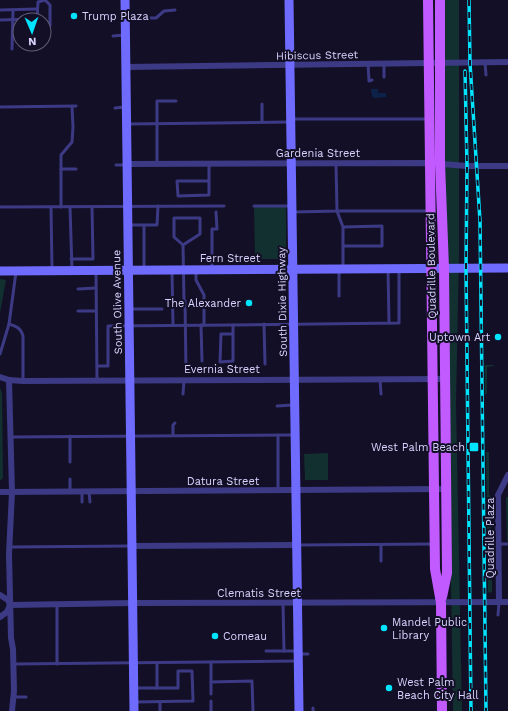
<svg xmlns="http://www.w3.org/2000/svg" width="508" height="711" viewBox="0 0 508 711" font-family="'Work Sans',sans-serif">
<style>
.green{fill:#12302f}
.water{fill:#0c2248}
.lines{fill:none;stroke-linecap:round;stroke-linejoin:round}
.lane{stroke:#3d3a85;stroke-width:3}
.street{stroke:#3d3a85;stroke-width:6}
.secondary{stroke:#6f6bff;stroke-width:9}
.primary{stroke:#c25bff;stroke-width:10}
.rail-casing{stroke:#00e5ff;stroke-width:3.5}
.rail{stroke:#130f26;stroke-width:2;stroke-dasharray:6;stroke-linecap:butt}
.poi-dot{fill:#00e5ff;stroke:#130f26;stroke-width:1.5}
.labels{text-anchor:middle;stroke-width:4;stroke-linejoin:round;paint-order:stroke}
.poi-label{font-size:11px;fill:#d9d4ff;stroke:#130f26;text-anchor:start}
.street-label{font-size:11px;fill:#d9d4ff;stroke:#130f26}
</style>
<rect width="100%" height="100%" fill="#130f26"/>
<!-- green -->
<g class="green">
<polygon points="442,0 459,0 459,256 456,403 462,711 453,711"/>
<polygon points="254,206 286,206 286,259 255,259"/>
<polygon points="0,279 6,280 0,313"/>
<polygon points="485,365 494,365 494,366 487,367 487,394 485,394"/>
<polygon points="0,388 2,393 3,478 0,481"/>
<path d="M486,452H489V495L491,496V531C488,538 488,551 492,557V592L490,593L488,592Z"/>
<polygon points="328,453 328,480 305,480 304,454"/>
<polygon points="506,497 508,497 508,541 507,541"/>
</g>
<!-- water -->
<polygon class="water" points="371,89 378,89 378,93 386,93 386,97 374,98 372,96"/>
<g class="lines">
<!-- lane -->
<g class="lane">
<polyline points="0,10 37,9"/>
<polyline points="127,18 156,18 164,11 175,10"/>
<polyline points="0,20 37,19"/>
<polyline points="37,20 38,2 45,0 50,5 50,25 49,29 44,31"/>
<polyline points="113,36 124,35"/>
<polyline points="12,49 13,10"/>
<polyline points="485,63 486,75"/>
<polyline points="368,64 369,81 372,80"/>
<polyline points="384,64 384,77"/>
<polyline points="262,104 262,122"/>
<polyline points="0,107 76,106"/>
<polyline points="115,108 125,107"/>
<polyline points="291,119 428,119"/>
<polyline points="129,124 289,122"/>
<polyline points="209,163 209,195 178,196 177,181 209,181"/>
<polyline points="157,164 157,101 176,101"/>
<polyline points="116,165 126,165"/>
<polyline points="61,169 76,169"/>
<polyline points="254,206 291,206"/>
<polyline points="0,207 224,206"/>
<polyline points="51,207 52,269"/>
<polyline points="61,207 61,155 72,142 73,127 72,107"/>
<polyline points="70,207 72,270"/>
<polyline points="294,212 337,211 336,164"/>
<polyline points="130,225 157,225 158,206"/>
<polyline points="144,225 144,268"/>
<polyline points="343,227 343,246 382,246 382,226 343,227 337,211 429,211"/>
<polyline points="183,245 200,234 200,218 174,218 174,237 183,245 184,300 185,301 186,371"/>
<polyline points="71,259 93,259 92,207"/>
<polyline points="212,268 212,229 217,229 216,212"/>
<polyline points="343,268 343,246"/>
<polyline points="388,269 389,323"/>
<polyline points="172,271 173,325"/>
<polyline points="196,271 196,280 204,295 204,325"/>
<polyline points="96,272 97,380"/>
<polyline points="78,289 96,288"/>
<polyline points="339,296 339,271"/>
<polyline points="131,309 162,309"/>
<polyline points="78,311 96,311"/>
<path d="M9,324C16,326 21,328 23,336V381"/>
<polyline points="264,324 265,364"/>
<polyline points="201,325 202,361"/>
<polyline points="233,334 221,334 220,362 233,361 233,325 399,323 399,270"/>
<polyline points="0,354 9,324 16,272"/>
<polyline points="97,366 108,366 108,326 233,325"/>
<polyline points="380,379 381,394"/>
<polyline points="183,394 184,380"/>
<polyline points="277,406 293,405"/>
<polyline points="173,435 173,425 175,423"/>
<polyline points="278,435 278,490"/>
<polyline points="70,436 70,462"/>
<polyline points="11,437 294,435"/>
<polyline points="70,492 70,479"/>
<polyline points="89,492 90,502"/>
<polyline points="82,502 82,491"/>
<polyline points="499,544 508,544"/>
<polyline points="299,545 433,544"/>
<polyline points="10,547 131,546"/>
<polyline points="381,561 381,545"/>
<polyline points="283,603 284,651"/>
<polyline points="57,605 57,664"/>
<polyline points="498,615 499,602"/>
<polyline points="266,651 297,651"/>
<polyline points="300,654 308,654"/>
<polyline points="211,662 211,694"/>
<polyline points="157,663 157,688"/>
<polyline points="14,664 297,661"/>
<polyline points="211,682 252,681 253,711"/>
<polyline points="134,688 178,688 178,671 192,671 193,701 136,702"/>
<polyline points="14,697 26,697"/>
<polyline points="211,701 211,711"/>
<polyline points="313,708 313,711"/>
<polyline points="160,711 160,702"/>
</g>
<!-- street -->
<g class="street">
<polyline points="126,67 508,62"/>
<polyline points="127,164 430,163 467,166 508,166"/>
<polyline points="0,377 9,380 23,381 444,379"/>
<polyline points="9,380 12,492 9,554 11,638 13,649 14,691 12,711"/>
<polyline points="0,492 446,489"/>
<polyline points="131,546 297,545"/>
<polyline points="0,595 8,600 10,605"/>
<polyline points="499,602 498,495 508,475"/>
<polyline points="10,605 132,603 508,602"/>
<polyline points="0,617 7,612 10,605"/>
</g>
<!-- secondary -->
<g class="secondary">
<polyline points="125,0 134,711"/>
<polyline points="289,0 299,711"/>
<polyline points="0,271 508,268"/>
</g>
<!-- primary -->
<g class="primary">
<polyline points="428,0 435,569 441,603 442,711"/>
<polyline points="440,0 440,163 444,268 447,573 442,597"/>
</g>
<!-- rail casing -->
<g class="rail-casing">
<g id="rail">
<polyline points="469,0 470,63 480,221 486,711"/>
<polyline points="465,71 467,166 466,269 471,711"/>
</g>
</g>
<!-- rail -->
<use href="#rail" class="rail"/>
</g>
<!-- markers -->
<g class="poi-dot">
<circle cx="74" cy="16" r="4"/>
<circle cx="249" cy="303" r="4"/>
<circle cx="498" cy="337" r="4"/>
<rect x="469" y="442" width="10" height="10" rx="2"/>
<circle cx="384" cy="628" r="4"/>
<circle cx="215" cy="636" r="4"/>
<circle cx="389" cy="688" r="4"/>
</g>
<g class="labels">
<!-- poi labels -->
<g class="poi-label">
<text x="82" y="20">Trump Plaza</text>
<text x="241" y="307" text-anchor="end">The Alexander</text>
<text x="490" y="341" text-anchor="end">Uptown Art</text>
<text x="465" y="451" text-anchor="end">West Palm Beach</text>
<text x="392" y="626">Mandel Public<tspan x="392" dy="13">Library</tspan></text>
<text x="223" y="640">Comeau</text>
<text x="397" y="686">West Palm<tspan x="397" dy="13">Beach City Hall</tspan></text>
</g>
<!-- street labels -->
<g class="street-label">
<text transform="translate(317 55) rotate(-1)" y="4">Hibiscus Street</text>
<text x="318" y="157">Gardenia Street</text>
<text x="230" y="262">Fern Street</text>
<text transform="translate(431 266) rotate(-91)" y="4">Quadrille Boulevard</text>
<text transform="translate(117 302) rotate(-91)" y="4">South Olive Avenue</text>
<text transform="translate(282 302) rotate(-91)" y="4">South Dixie Highway</text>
<text x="222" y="373">Evernia Street</text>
<text x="223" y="485">Datura Street</text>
<text transform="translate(490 538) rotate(-90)" y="4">Quadrille Plaza</text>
<text x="259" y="597">Clematis Street</text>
</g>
</g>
<!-- north arrow -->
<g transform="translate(32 32) rotate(178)"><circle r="19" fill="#130f26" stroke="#625e7d"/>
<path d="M0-3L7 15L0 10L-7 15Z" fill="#00e5ff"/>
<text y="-6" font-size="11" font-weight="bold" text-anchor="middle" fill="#d9d4ff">N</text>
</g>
</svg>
